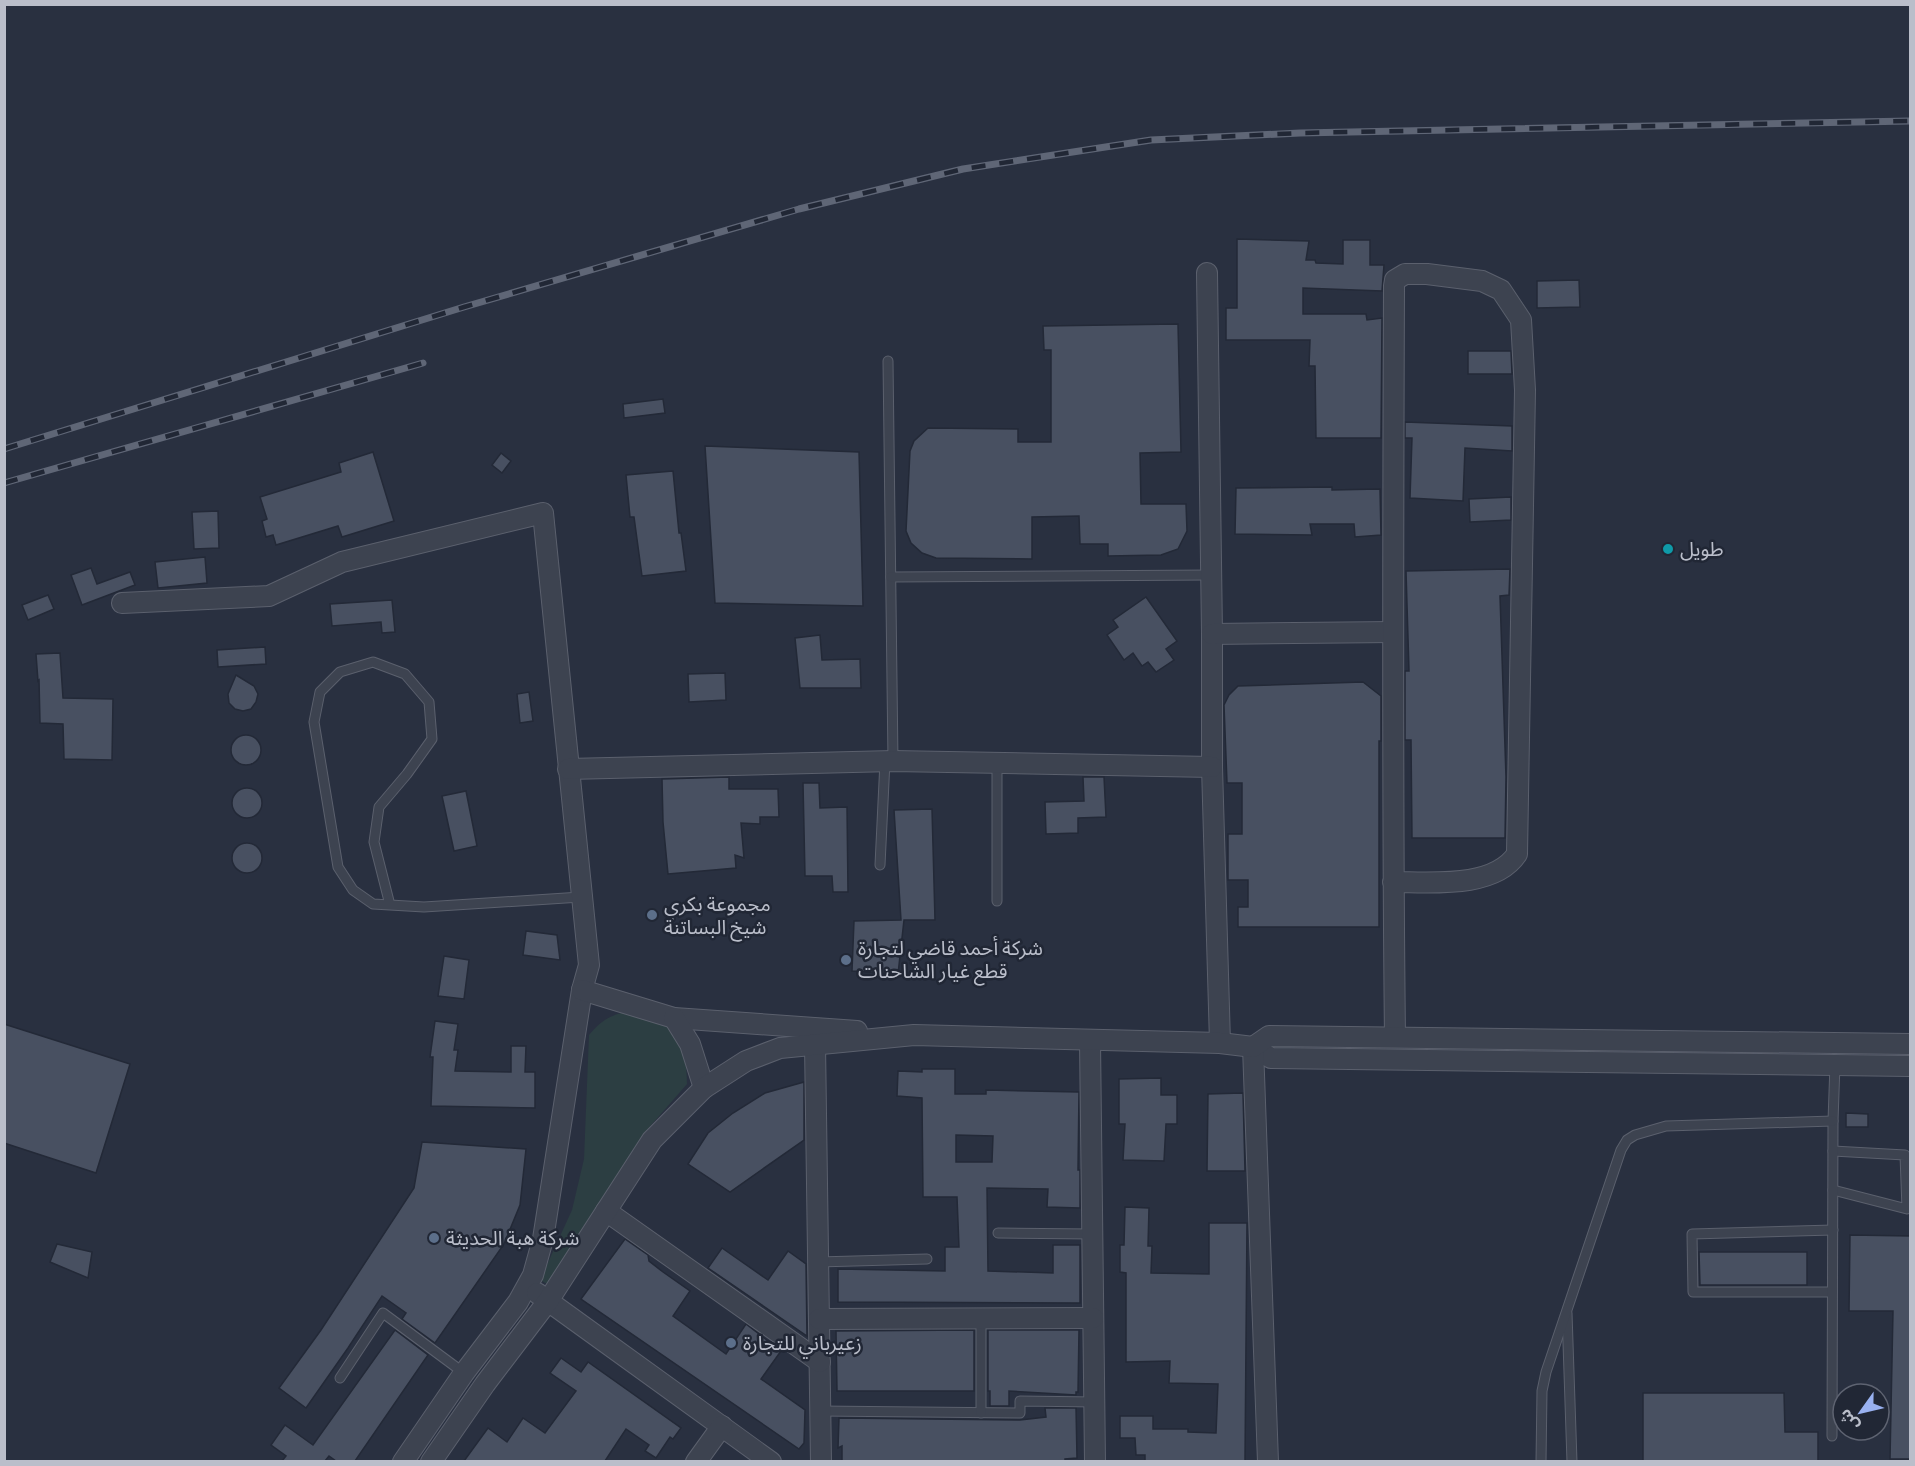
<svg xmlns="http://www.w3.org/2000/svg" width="1915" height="1466" viewBox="0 0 1915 1466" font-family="'Source Sans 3','Noto Sans Arabic',sans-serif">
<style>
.green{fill:#2c3e42}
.building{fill:#485061;stroke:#232937;stroke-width:1.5;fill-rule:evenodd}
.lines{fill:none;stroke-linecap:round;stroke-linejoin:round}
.service-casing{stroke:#5b606d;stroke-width:11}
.minor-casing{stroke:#5b606d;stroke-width:22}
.service{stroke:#3d4350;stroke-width:9}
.minor{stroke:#3d4350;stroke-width:20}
.rail-casing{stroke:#5f6676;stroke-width:7}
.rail{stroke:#212735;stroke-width:4.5;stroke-dasharray:14;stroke-linecap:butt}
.culture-dot{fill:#0f9aa8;stroke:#212735;stroke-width:2}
.service-dot{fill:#5c6f8a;stroke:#212735;stroke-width:2}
.labels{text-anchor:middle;stroke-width:5;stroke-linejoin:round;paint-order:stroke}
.poi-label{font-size:20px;fill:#babeca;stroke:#212735;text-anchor:start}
</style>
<rect width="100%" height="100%" fill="#293040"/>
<!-- green -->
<path class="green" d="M632,1010C643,1016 657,1020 667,1027C684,1039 687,1065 687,1084L646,1131L549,1285L540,1280L572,1210L584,1159L589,1035C603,1018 612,1015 632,1010Z"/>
<!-- building -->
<g class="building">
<polygon points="1237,239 1309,241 1306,260 1315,260 1316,263 1343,264 1343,240 1370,240 1370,265 1384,265 1382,291 1303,288 1303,314 1366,314 1367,320 1382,318 1381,438 1316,438 1315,366 1309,366 1310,340 1226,340 1226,308 1237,308"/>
<polygon points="1579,280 1580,307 1537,308 1537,281"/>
<polygon points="1178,324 1181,452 1140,453 1141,504 1186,504 1187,531 1178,549 1161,555 1108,556 1108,544 1080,544 1079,516 1032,517 1032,559 936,558 922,553 911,543 906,531 910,451 914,441 928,428 1018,429 1018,442 1051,442 1051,350 1044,350 1043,326"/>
<polygon points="1468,351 1511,351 1512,374 1468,374"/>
<polygon points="663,399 665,413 624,418 623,404"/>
<polygon points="1405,422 1512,426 1512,451 1465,448 1463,501 1410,498 1412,438 1405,438"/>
<polygon points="705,446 859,452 863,606 715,603"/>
<polygon points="373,452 394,521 342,537 338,526 276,545 273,535 266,537 262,521 267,519 260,497 341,472 339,463"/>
<polygon points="501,453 511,461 502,473 492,465"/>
<polygon points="673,471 679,533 681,533 686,571 642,576 634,517 630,517 626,475"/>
<polygon points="1332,487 1332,490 1380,489 1381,535 1355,537 1354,524 1310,524 1312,535 1235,534 1236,488"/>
<polygon points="1511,497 1511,520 1470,522 1469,499"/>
<polygon points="218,511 219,548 194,549 192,512"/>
<polygon points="205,557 207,583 158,588 155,562"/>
<polygon points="91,568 97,584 130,572 135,585 82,605 71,575"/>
<polygon points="1510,569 1509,595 1500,596 1506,777 1505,838 1412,838 1411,740 1405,740 1405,671 1409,671 1406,571"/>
<polygon points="48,595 54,609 28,620 22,605"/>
<polygon points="1146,597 1177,641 1166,649 1174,660 1156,672 1148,662 1142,666 1133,653 1124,660 1107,635 1118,627 1113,620"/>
<polygon points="392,600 395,632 382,633 381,622 332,626 330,604"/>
<polygon points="820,635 822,660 860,659 861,688 800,688 795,638"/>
<polygon points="265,647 266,664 218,667 217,650"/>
<polygon points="60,653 63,698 113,699 112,760 64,759 63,724 40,723 39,680 38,681 36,654"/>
<polygon points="725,673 726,700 689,702 688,674"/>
<polygon points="236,675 254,686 258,694 256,702 251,709 243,711 235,709 229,703 228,694"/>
<polygon points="1363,682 1381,696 1381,741 1379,741 1379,927 1238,927 1238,907 1248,907 1248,880 1228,880 1228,834 1242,834 1242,783 1227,783 1224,705 1229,695 1238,686"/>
<polygon points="529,692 533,721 520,723 517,694"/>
<circle cx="246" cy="750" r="15"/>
<polygon points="729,777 729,789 778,789 779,817 760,817 760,824 741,823 744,858 735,855 736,868 668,874 663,822 662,779"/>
<polygon points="1083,777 1104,777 1106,817 1078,818 1078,833 1046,834 1045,802 1084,801"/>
<polygon points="803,783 819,783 820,808 847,807 848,892 833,892 832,876 805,876"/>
<circle cx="247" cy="803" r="15"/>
<polygon points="466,791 477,846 454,851 442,796"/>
<polygon points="932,809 935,920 904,920 898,974 852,971 854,921 901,920 894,810"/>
<circle cx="247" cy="858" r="15"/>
<polygon points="526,931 557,935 560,960 523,955"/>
<polygon points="444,956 469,960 464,999 438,996"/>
<polygon points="435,1021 458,1024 454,1050 458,1050 455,1071 511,1072 511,1046 526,1046 525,1072 535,1072 535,1108 431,1106 433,1057 430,1057"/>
<polygon points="4,1024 130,1064 96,1173 4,1143"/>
<path d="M922,1069H955V1094H986V1090L1079,1092L1078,1170H1080V1208L1047,1207L1048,1189L987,1188L988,1271L1053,1273V1245H1080V1303L838,1302V1269L945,1271V1247H959L957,1197H923L922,1098L897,1096L898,1071L922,1072ZM956,1135L993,1136L992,1162H956Z"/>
<polygon points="1161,1078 1161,1095 1177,1095 1177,1124 1166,1124 1164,1161 1123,1160 1125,1124 1119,1124 1119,1079"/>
<polygon points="804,1082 804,1140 730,1192 688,1164 708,1133 733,1113 765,1093"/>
<polygon points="1243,1093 1245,1171 1207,1171 1208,1094"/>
<polygon points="1846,1113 1868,1114 1868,1127 1846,1127"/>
<polygon points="422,1142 526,1149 520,1205 504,1244 435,1343 402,1319 406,1313 382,1296 348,1348 306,1408 279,1388 321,1330 414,1188"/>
<polygon points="1125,1207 1149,1208 1148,1246 1152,1246 1151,1273 1209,1274 1209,1223 1247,1223 1245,1461 1145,1461 1145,1455 1136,1455 1135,1438 1120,1438 1120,1416 1153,1416 1153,1429 1188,1429 1188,1432 1216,1433 1218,1384 1169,1383 1170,1361 1126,1362 1126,1273 1120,1272 1120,1245 1124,1245"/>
<polygon points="1850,1235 1911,1236 1911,1459 1890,1459 1893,1311 1849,1311"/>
<polygon points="625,1239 648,1255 649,1261 663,1272 690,1291 673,1316 726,1354 746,1324 781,1351 761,1379 805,1410 804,1443 799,1449 581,1299"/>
<polygon points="57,1244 92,1252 88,1278 50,1262"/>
<polygon points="722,1248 768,1280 788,1251 806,1264 807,1336 708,1268"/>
<polygon points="1699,1252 1807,1252 1807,1285 1700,1285"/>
<polygon points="395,1330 428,1355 355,1461 336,1461 329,1456 325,1461 282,1461 286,1456 271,1445 285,1425 313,1445"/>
<polygon points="974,1330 974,1391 837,1391 836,1331"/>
<polygon points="988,1330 1079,1330 1078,1392 1076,1392 1076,1395 1009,1391 1009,1406 990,1406 990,1391 988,1391"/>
<polygon points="561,1358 581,1372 588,1362 681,1428 673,1439 670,1437 656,1458 645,1451 649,1445 626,1429 605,1461 464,1461 488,1428 507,1442 523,1418 545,1433 576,1391 550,1373"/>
<polygon points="1643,1393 1784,1393 1785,1432 1818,1432 1818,1461 1643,1461"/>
<polygon points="1045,1408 1076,1408 1077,1458 1065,1459 1065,1461 842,1461 842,1446 838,1448 839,1418 1020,1420 1046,1417"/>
</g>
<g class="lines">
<!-- service casing -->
<g class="service-casing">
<g id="service">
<polyline points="888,361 893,761"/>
<polyline points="891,577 1211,575"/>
<polyline points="880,865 885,761"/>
<polyline points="997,901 997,763"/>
<polyline points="390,905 374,842 379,807 407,774 432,739 429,702 405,674 373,662 340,672 320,692 314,722 338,867 353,890 373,904 424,907 581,897"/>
<polyline points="1833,1190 1907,1209 1905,1155 1833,1151"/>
<polyline points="998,1233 1093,1234"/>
<polyline points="818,1262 927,1259"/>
<polyline points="1832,1292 1693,1292 1692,1234 1833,1230"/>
<polyline points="1567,1313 1572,1462"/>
<polyline points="340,1378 383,1313 464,1373"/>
<polyline points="820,1411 1020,1413 1020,1401 1095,1402"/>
<polyline points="981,1413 981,1318"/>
<polyline points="1832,1436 1833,1121 1835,1064"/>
<polyline points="1541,1462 1542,1391 1546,1372 1621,1150 1627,1140 1635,1135 1666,1126 1833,1121"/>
</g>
</g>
<!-- minor casing -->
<g class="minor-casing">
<g id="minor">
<polyline points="1207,273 1212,634 1212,767 1220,1043"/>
<polyline points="122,603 269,596 342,562 543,513 589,965 582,990 543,1239 533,1275 518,1302 464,1373 403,1462"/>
<polyline points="1212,634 1393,632"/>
<polyline points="568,769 893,761 1212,767"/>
<path d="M1393,882C1430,882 1494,889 1517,854L1525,390L1521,320L1501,290L1482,281L1427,274H1405L1395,280L1394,286C1393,537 1392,787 1395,1037"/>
<polyline points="582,990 674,1018 857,1031"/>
<polyline points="674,1018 690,1044 704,1088"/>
<polyline points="1090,1041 1095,1462"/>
<polyline points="815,1044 821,1462"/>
<polyline points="1253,1047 1271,1058 1910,1066"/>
<polyline points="1253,1047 1268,1462"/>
<polyline points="606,1211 820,1362"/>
<polyline points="537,1293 771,1462"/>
<polyline points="819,1319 1093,1318"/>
<polyline points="431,1462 485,1384 548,1301 652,1140 704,1088 746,1061 780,1048 914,1035 1220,1043 1253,1047 1269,1036 1910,1044"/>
<polyline points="696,1462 722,1426"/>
</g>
</g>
<!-- service -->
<use href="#service" class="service"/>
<!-- minor -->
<use href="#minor" class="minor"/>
<!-- rail casing -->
<g class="rail-casing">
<g id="rail">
<polyline points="4,449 464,307 799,209 963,169 1151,140 1300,133 1910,121"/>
<polyline points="4,483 423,363"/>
</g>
</g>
<!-- rail -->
<use href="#rail" class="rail"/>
</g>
<!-- markers -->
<circle class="culture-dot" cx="1668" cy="549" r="6"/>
<g class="service-dot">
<circle cx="652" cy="915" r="6"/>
<circle cx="846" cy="960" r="6"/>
<circle cx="434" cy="1238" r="6"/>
<circle cx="731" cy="1343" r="6"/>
</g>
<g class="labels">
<!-- poi labels -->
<g class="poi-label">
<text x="1680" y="556">طويل</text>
<text x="664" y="911">مجموعة بكري<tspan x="664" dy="23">شيخ البساتنة</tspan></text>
<text x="858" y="955">شركة أحمد قاضي لتجارة<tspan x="858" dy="23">قطع غيار الشاحنات</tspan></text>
<text x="446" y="1245">شركة هبة الحديثة</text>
<text x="743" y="1350">زعيرباني للتجارة</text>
</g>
</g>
<!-- border -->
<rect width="1915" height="1466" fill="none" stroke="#babeca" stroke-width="12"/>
<!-- north arrow -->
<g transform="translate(1861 1412) rotate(236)"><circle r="28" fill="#212735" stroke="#5e6371" stroke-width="1.5"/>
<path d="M0-4.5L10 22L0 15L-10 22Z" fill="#99b1f0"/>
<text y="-9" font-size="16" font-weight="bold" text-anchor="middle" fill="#babeca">ش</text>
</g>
</svg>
